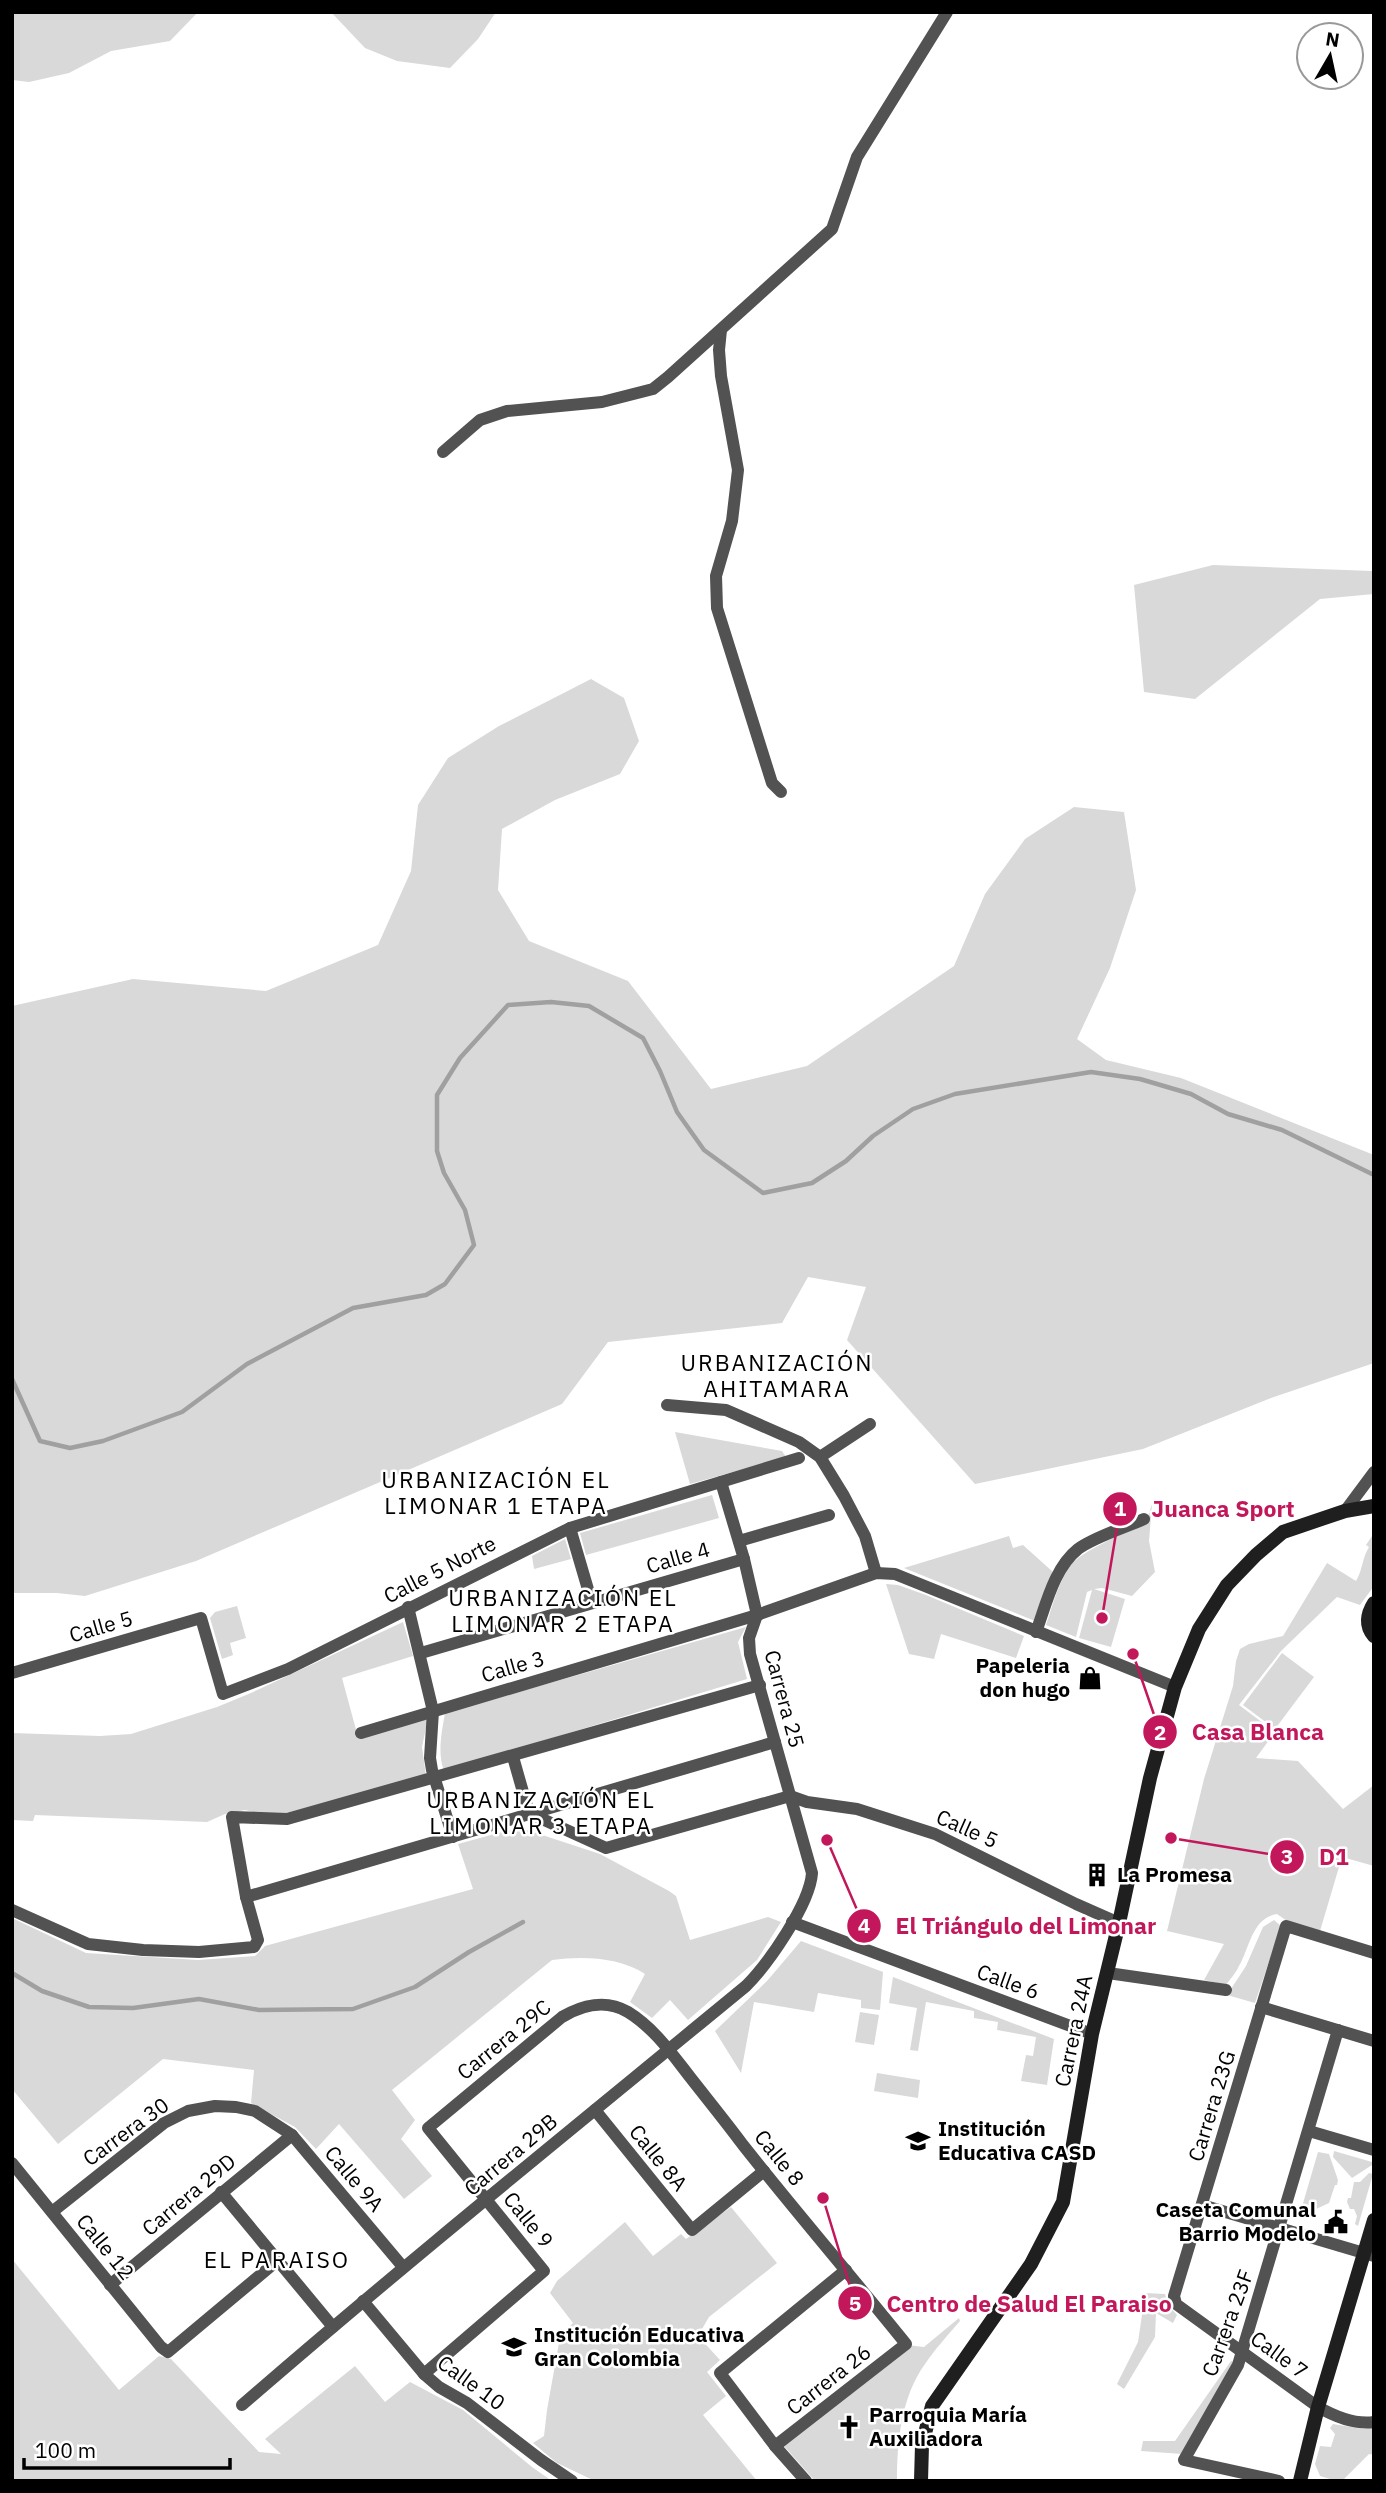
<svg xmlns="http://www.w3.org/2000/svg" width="1386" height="2493" viewBox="0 0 1386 2493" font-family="'IBM Plex Sans',sans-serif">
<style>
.green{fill:#d9d9d9}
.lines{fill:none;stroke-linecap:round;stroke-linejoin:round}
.stream{stroke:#a0a0a0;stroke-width:4.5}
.street{stroke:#525252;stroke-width:12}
.secondary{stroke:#1f1f1f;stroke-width:14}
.labels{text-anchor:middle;stroke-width:5;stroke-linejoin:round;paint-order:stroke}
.street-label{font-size:21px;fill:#000;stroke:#fff}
.poi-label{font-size:21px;font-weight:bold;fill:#000;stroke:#fff;text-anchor:start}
.neighbourhood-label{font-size:23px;letter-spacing:2px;fill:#000;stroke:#fff}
.leader{fill:none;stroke:#c2185b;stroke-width:2.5}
.callout-dot{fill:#c2185b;stroke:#fff;stroke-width:2.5}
.mark-label{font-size:21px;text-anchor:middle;font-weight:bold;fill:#fff}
.callout-label{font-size:23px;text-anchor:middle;font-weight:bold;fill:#c2185b;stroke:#fff;stroke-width:5;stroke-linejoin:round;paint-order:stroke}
</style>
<rect width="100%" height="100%" fill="#fff"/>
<!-- green -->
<g class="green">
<polygon points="12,12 198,12 170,41 111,51 69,73 29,82 12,80"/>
<polygon points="331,12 496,12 478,39 450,68 397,61 365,48"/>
<polygon points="1213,565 1372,571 1374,594 1320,599 1195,699 1144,692 1134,585"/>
<polygon points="591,679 624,698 639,741 620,774 555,800 502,829 498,890 529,941 628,981 711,1089 807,1066 954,966 985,894 1025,839 1074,807 1124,812 1136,890 1110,968 1077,1039 1106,1060 1181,1078 1374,1155 1374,1363 1271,1398 1143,1449 975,1484 847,1340 866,1287 808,1277 782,1323 608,1342 562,1404 196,1561 85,1596 57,1593 12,1593 12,1006 133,979 266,991 378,945 411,871 418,805 448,758 499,726"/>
<polygon points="675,1432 782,1451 786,1457 690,1484"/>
<polygon points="712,1495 719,1518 586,1555 580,1533"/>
<path d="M1152,1504L1149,1541L1155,1572L1132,1596L1102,1588L1094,1589L1125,1599L1111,1647L1079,1638L1092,1590L1087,1592L1076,1637L1046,1625C1053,1605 1058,1582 1071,1565C1081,1551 1128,1532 1146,1522Z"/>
<path d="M1374,1533V1586L1360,1605L1337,1597L1281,1651L1239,1705L1275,1732L1256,1758L1298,1761L1343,1809L1374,1785V1866L1342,1857L1320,1931L1287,1921L1277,1914C1252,1918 1250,1947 1239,1966C1236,1973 1230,1979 1226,1985L1204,1980L1224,1944L1167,1931L1204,1779L1233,1686L1236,1661L1240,1649L1249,1644L1283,1636L1327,1563L1356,1581C1363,1569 1362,1558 1369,1547L1366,1545Z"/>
<polygon points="1009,1536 1013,1548 1023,1545 1053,1572 1035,1621 904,1568"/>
<polygon points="565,1539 571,1559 534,1569 532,1556"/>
<polygon points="886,1584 898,1585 926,1595 1024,1636 1016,1658 941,1634 934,1659 909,1654"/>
<polygon points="237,1606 246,1638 230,1643 233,1655 222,1659 210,1618 215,1612"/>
<polygon points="403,1622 413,1656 342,1678 358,1737 428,1718 422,1747 426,1776 286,1813 262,1814 245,1810 225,1814 207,1822 35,1815 33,1821 12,1820 12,1733 100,1736 131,1734 217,1707 251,1693"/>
<path d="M746,1627L738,1642L747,1679L444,1771C437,1753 442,1731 445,1713Z"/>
<polygon points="1282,1653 1314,1677 1275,1729 1243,1705"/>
<path d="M509,1830H527L600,1854L669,1891L676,1896L690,1940L768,1917L781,1922L757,1960L688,2020L670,2000L652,2018L630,2002L645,1974C619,1957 583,1956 552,1960L392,2090L415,2120L401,2139L432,2176L404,2199L339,2124L316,2149L295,2127L251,2103L254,2070L163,2059L58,2144L12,2089V1918L86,1953L198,1960L255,1956L265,1946L473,1889L458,1844Z"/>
<polygon points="1274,1920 1281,1926 1255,2003 1227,1995 1246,1966 1263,1927"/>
<polygon points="801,1941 883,1972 880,2010 861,2008 861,2000 818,1993 814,2012 754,2002 741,2073 715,2031 767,1981"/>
<polygon points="893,1977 1054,2039 1047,2085 1021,2081 1026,2055 1033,2056 1036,2037 997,2030 998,2022 974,2018 974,2011 926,2002 918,2051 910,2050 917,2008 889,2003"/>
<polygon points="860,2012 879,2015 874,2045 855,2042"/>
<polygon points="877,2073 920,2080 918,2098 874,2091"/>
<polygon points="1334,2151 1372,2162 1372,2165 1352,2178 1333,2157"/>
<polygon points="1318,2152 1329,2154 1338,2180 1337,2185 1335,2185 1329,2203 1299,2217"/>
<polygon points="1369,2173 1373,2174 1358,2226 1355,2224 1357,2216 1354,2209 1350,2209 1347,2202 1348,2198 1351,2198 1354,2182 1360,2182"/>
<polygon points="731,2207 777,2263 709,2317 698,2336 720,2360 707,2372 726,2396 703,2415 757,2481 595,2481 557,2463 533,2443 544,2436 547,2410 560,2337 573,2323 550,2293 557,2281 625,2222 653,2256 681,2234 686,2239"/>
<polygon points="12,2259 119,2390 159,2356 171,2359 259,2452 281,2454 265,2439 355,2366 385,2402 410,2382 463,2410 532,2467 552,2481 12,2481"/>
<polygon points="1145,2293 1165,2294 1168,2305 1177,2315 1173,2323 1156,2313 1155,2337 1124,2389 1117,2384 1138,2342 1142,2315 1136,2307"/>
<path d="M959,2318L960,2321C948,2335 935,2349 925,2364C901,2397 897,2442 897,2481H815L784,2446L907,2345L924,2347Z"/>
<polygon points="1231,2361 1238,2362 1182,2454 1141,2451 1143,2441 1175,2441"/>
<polygon points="1333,2424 1363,2429 1374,2427 1374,2455 1369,2454 1344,2479 1330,2479 1320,2476 1315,2464 1320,2446 1331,2447 1335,2434 1330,2428"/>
</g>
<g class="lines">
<!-- stream -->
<g class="stream">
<polyline points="12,1379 40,1441 70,1448 103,1441 182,1412 247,1364 353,1308 426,1295 445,1284 474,1245 465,1210 444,1173 437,1151 437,1095 460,1058 508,1005 551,1002 589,1006 643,1038 660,1071 677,1112 704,1150 763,1193 812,1183 846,1161 873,1136 913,1109 955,1094 1091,1072 1140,1079 1191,1094 1228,1114 1282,1130 1374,1175"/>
<polyline points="12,1973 42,1991 89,2007 133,2008 199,1999 259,2010 353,2009 415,1987 469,1952 523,1922"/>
</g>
<!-- street -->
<g class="street">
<polyline points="721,330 719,350 721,376 738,470 732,521 716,576 717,608 772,783 781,792"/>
<polyline points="443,452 480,420 507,411 602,402 653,389 668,377 832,229 857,157 947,12"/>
<polyline points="667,1405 726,1410 799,1442 820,1457 844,1496 865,1536 876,1573"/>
<polyline points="820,1457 870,1424"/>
<polyline points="1345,1511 1374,1472"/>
<polyline points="570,1528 592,1603"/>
<polyline points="739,1541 829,1515"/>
<polyline points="408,1607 433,1711 430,1758 432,1770 453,1837"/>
<path d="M1036,1632C1046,1605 1054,1568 1078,1549C1094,1537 1124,1528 1144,1519"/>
<polyline points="421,1653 744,1559"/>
<polyline points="12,1673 201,1618 223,1694 288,1669 570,1528 799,1458"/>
<polyline points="361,1733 757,1615 876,1573 895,1574 1175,1687"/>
<polyline points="513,1757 529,1813 606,1848 790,1796 807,1802 857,1809 935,1834 1076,1904 1119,1923"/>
<polyline points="246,1897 775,1742"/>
<polyline points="12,1910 88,1944 143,1950 199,1952 254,1947 258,1940 246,1897 232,1817 287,1819 760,1685"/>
<polyline points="792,1922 1092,2034"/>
<path d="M1374,1953L1286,1926L1174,2296L1176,2304L1318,2407C1334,2416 1355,2425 1374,2422"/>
<polyline points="1108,1973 1226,1990"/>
<polyline points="1261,2007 1374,2041"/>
<polyline points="595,2110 692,2230 764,2171"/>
<polyline points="1309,2131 1374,2150"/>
<polyline points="12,2163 161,2347 168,2352 277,2261"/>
<polyline points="221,2192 333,2327"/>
<polyline points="1202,2205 1374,2256"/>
<polyline points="52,2212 164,2123 188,2111 215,2106 236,2107 255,2111 292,2135 403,2267"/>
<polyline points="110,2285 292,2135"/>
<polyline points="363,2301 424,2374 439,2387 467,2403 541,2460 572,2481"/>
<path d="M424,2374L544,2271L428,2128L562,2017C582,2005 606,1999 628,2012C654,2028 672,2054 690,2077C708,2100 726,2122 743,2145C796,2212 852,2277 906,2344L775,2446"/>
<path d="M242,2405C407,2262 577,2125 746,1986C768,1964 810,1904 812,1873L750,1654L749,1638L757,1615L744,1559L721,1482"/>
<polyline points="806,2481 775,2446 720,2373 846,2270"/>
<polyline points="1279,2481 1184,2460 1238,2365 1338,2030"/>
</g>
<!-- secondary -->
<g class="secondary">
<path d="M1374,1603C1367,1614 1365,1626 1374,1636"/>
<polyline points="921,2481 922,2445 932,2406 1031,2264 1063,2202 1092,2034 1119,1923 1150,1778 1175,1687 1199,1629 1227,1585 1256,1555 1283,1532 1345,1511 1374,1506"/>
<polyline points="1300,2481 1318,2407 1374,2220"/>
</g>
</g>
<!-- icons -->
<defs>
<g id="shop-bare" transform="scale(1.89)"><path d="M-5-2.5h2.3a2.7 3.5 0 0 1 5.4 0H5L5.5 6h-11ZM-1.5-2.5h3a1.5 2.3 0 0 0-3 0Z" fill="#000" stroke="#fff" stroke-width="2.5" paint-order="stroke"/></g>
<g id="building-bare" transform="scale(1.89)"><path d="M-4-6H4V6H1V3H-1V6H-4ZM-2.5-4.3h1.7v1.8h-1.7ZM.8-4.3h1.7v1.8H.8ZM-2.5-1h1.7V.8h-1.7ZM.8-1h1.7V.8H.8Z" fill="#000" stroke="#fff" stroke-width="2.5" paint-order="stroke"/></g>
<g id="university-bare" transform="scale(1.89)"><path d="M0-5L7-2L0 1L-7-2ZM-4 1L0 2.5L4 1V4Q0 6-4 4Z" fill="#000" stroke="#fff" stroke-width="2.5" paint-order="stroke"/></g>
<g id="civic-bare" transform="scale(1.89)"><path d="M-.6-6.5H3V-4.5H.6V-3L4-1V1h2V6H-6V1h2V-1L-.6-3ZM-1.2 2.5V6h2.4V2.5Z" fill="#000" stroke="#fff" stroke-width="2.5" paint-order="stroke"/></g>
<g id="church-bare" transform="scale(1.89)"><path d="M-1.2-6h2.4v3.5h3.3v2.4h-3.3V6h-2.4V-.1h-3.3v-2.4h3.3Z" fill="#000" stroke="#fff" stroke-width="2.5" paint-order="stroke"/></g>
</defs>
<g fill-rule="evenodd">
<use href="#shop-bare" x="1090" y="1678"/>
<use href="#building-bare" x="1097" y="1875"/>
<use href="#university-bare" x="918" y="2141"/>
<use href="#civic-bare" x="1336" y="2222"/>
<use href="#university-bare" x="514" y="2347"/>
<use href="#church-bare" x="849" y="2427"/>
</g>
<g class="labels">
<!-- street labels -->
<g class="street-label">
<text transform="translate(678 1558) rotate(-16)" y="7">Calle 4</text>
<text transform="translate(440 1570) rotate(-27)" y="7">Calle 5 Norte</text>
<text transform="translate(101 1627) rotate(-16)" y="7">Calle 5</text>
<text transform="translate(513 1667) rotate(-16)" y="7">Calle 3</text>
<text transform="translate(784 1699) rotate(75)" y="7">Carrera 25</text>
<text transform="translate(967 1829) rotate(24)" y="7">Calle 5</text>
<text transform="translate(1008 1982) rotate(20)" y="7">Calle 6</text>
<text transform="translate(1074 2031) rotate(-78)" y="7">Carrera 24A</text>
<text transform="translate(504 2040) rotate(-39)" y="7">Carrera 29C</text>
<text transform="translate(1212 2106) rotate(-73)" y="7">Carrera 23G</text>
<text transform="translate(126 2132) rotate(-36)" y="7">Carrera 30</text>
<text transform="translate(511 2155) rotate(-40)" y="7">Carrera 29B</text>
<text transform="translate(658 2158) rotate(51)" y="7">Calle 8A</text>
<text transform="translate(779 2158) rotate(51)" y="7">Calle 8</text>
<text transform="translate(354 2179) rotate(50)" y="7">Calle 9A</text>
<text transform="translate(189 2195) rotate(-40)" y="7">Carrera 29D</text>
<text transform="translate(528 2220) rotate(51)" y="7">Calle 9</text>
<text transform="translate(105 2247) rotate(51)" y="7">Calle 12</text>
<text transform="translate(1228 2323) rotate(-70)" y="7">Carrera 23F</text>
<text transform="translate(1279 2355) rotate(36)" y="7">Calle 7</text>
<text transform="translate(829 2380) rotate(-38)" y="7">Carrera 26</text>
<text transform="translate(471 2383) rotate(36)" y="7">Calle 10</text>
</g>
<!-- poi labels -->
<g class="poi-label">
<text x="1070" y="1673" text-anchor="end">Papeleria<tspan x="1070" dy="24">don hugo</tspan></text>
<text x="1117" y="1882">La Promesa</text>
<text x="938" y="2136">Institución<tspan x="938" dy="24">Educativa CASD</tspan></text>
<text x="1316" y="2217" text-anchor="end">Caseta Comunal<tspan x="1316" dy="24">Barrio Modelo</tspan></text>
<text x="534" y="2342">Institución Educativa<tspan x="534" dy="24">Gran Colombia</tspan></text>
<text x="869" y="2422">Parroquia María<tspan x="869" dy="24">Auxiliadora</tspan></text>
</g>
<!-- neighbourhood labels -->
<g class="neighbourhood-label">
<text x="777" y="1371">URBANIZACIÓN<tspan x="777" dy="26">AHITAMARA</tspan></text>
<text x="496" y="1488">URBANIZACIÓN EL<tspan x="496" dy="26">LIMONAR 1 ETAPA</tspan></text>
<text x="563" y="1606">URBANIZACIÓN EL<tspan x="563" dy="26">LIMONAR 2 ETAPA</tspan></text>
<text x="541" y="1808">URBANIZACIÓN EL<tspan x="541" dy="26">LIMONAR 3 ETAPA</tspan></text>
<text x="277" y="2268">EL PARAISO</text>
</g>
</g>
<!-- callouts -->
<path class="leader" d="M1102 1618L1120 1509M1133 1654L1160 1732M1171 1838L1287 1857M827 1840L864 1926M823 2198L855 2303"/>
<g class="callout-dot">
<circle cx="1102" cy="1618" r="7"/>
<circle cx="1133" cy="1654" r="7"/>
<circle cx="1171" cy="1838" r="7"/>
<circle cx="827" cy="1840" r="7"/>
<circle cx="823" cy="2198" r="7"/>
<circle cx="1120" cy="1509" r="18"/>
<circle cx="1160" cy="1732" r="18"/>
<circle cx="1287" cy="1857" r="18"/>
<circle cx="864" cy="1926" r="18"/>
<circle cx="855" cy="2303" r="18"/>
</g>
<g class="mark-label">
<text x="1120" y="1516">1</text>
<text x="1160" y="1740">2</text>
<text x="1287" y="1864">3</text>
<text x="864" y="1933">4</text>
<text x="855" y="2311">5</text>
</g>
<g class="callout-label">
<text x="1223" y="1517">Juanca Sport</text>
<text x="1258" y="1740">Casa Blanca</text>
<text x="1334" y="1865">D1</text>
<text x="1026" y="1934">El Triángulo del Limonar</text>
<text x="1029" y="2312">Centro de Salud El Paraiso</text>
</g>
<!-- border -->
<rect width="1386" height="2493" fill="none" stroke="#000000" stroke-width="28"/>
<!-- north arrow -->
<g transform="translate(1330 56) rotate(9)"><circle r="33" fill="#ffffff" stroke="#999999" stroke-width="2"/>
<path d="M0-5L12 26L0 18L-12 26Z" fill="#000000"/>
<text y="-10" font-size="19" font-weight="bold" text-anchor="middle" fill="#000000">N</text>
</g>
<!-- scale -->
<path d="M24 2458v10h206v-10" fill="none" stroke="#000000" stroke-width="3.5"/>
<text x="35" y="2458" font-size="21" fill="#000000" stroke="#ffffff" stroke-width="5" paint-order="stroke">100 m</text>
</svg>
